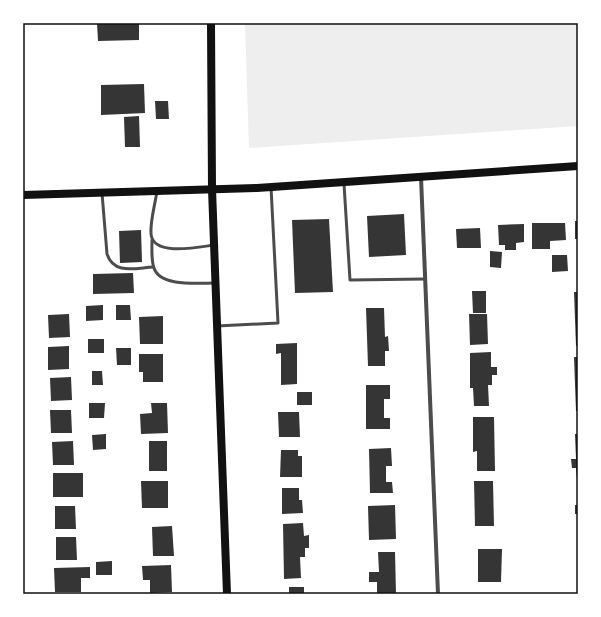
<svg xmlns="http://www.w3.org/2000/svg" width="601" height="617" viewBox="0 0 601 617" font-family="'Source Serif 4',serif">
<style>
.green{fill:#eee}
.building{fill:#353535}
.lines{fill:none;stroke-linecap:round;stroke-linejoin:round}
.service{stroke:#4c4c4c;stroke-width:3}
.minor{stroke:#4c4c4c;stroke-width:4}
.secondary{stroke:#111;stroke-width:8}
.neatline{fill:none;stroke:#111;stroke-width:1.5}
</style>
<rect width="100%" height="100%" fill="#fff"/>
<!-- green -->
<polygon class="green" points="245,23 578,23 578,126 249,148"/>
<!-- building -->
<g class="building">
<polygon points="97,23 139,23 139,40 98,41"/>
<polygon points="144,84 145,113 101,115 101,85"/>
<polygon points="155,101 168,101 169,119 156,119"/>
<polygon points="139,116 140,147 125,147 124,117"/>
<polygon points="404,214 406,255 369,257 367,216"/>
<polygon points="329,219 333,292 295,293 292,220"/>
<rect x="575" y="221" width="3" height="18"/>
<polygon points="532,223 565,223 566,240 550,241 550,249 532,249"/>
<polygon points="524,224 524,242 516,243 516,250 505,250 505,245 499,245 498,225"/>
<polygon points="480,228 481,248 457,248 456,229"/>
<polygon points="141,230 142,262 120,263 119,231"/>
<polygon points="490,251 502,252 501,268 490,267"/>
<polygon points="552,255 567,255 568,271 552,272"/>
<polygon points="133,273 134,293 93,294 93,274"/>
<polygon points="472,291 486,291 486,313 473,313"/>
<polygon points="574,292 578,292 578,345 576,346"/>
<polygon points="103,305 103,320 86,321 86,306"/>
<polygon points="116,305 130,305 131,320 116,320"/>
<polygon points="366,308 384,308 385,337 388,336 389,351 385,351 385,366 368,366"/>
<polygon points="69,314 70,337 49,338 48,315"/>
<polygon points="469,314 487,314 488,344 470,345"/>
<polygon points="163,316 163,344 140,344 139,317"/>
<rect x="88" y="339" width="16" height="14"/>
<polygon points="297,343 297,384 281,385 281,353 276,354 276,344"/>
<polygon points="69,346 69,369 48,370 48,347"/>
<polygon points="116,348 131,348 131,365 117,365"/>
<polygon points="491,352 491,367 497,367 497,375 492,375 492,385 488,385 489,406 474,406 473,388 470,388 470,353"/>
<polygon points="139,354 163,354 163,382 143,382 143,372 139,372"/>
<polygon points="574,357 578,357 578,411 576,411"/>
<polygon points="92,371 102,371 103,385 92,385"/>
<polygon points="71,377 72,400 51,401 50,378"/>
<polygon points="366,385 390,385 390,399 384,399 384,418 390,418 390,429 366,429"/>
<rect x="297" y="392" width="15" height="13"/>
<polygon points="89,403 105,403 104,418 89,418"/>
<polygon points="151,403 167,403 168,433 141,434 140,414 152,413"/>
<polygon points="50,410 71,410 72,433 51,433"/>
<polygon points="278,412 299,412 300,437 279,437"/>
<polygon points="473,417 494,417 495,471 477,471 477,451 473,452"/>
<polygon points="106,434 106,449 93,450 92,435"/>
<polygon points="575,434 578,434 578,479 577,479 576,468 572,468 571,459 576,459"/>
<polygon points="73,441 74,465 53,465 52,442"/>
<rect x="149" y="441" width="18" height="30"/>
<polygon points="391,448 392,466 386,466 386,482 392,482 393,493 370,493 369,449"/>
<polygon points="281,450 298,450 298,456 302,456 302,477 280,477"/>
<rect x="53" y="473" width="30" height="24"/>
<polygon points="141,481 168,481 168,508 142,508"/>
<polygon points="474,481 493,481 494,526 475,526"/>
<polygon points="282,488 299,488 299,500 302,500 303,513 282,514"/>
<polygon points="395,505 396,539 369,540 368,506"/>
<rect x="575" y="505" width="3" height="9"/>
<polygon points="55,506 75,506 76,529 55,529"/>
<polygon points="303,523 304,536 309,535 309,548 305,548 305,557 300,557 301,578 284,579 283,524"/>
<polygon points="172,526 174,556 153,556 152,527"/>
<polygon points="56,537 76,537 77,560 56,560"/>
<polygon points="478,549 502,549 501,582 478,582"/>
<polygon points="378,552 395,552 396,594 377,594 377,582 369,582 369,572 379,572"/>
<polygon points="112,561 112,575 96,575 96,562"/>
<polygon points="171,565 172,592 150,593 150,580 143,580 142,566"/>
<polygon points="90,567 90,578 81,578 81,592 55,592 54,568"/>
<rect x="289" y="587" width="15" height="7"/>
</g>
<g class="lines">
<!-- service -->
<g class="service">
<polyline points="344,184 350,280 425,279"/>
<path d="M157,191C155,205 150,221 151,234C153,257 199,247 214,245"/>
<path d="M102,193L107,254C114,275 135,268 153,267"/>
<path d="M152,240C152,249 151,260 154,268C160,287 198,283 214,283"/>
<polyline points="217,326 278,323 271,187"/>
</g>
<!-- minor -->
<polyline class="minor" points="421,177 438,594"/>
<!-- secondary -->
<g class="secondary">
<polyline points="211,23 212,189 227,594"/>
<polyline points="23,195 257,188 578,166"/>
</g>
</g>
<!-- border -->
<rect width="601" height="617" fill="none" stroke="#ffffff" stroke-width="48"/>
<rect x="24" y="24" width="553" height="569" class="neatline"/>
</svg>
